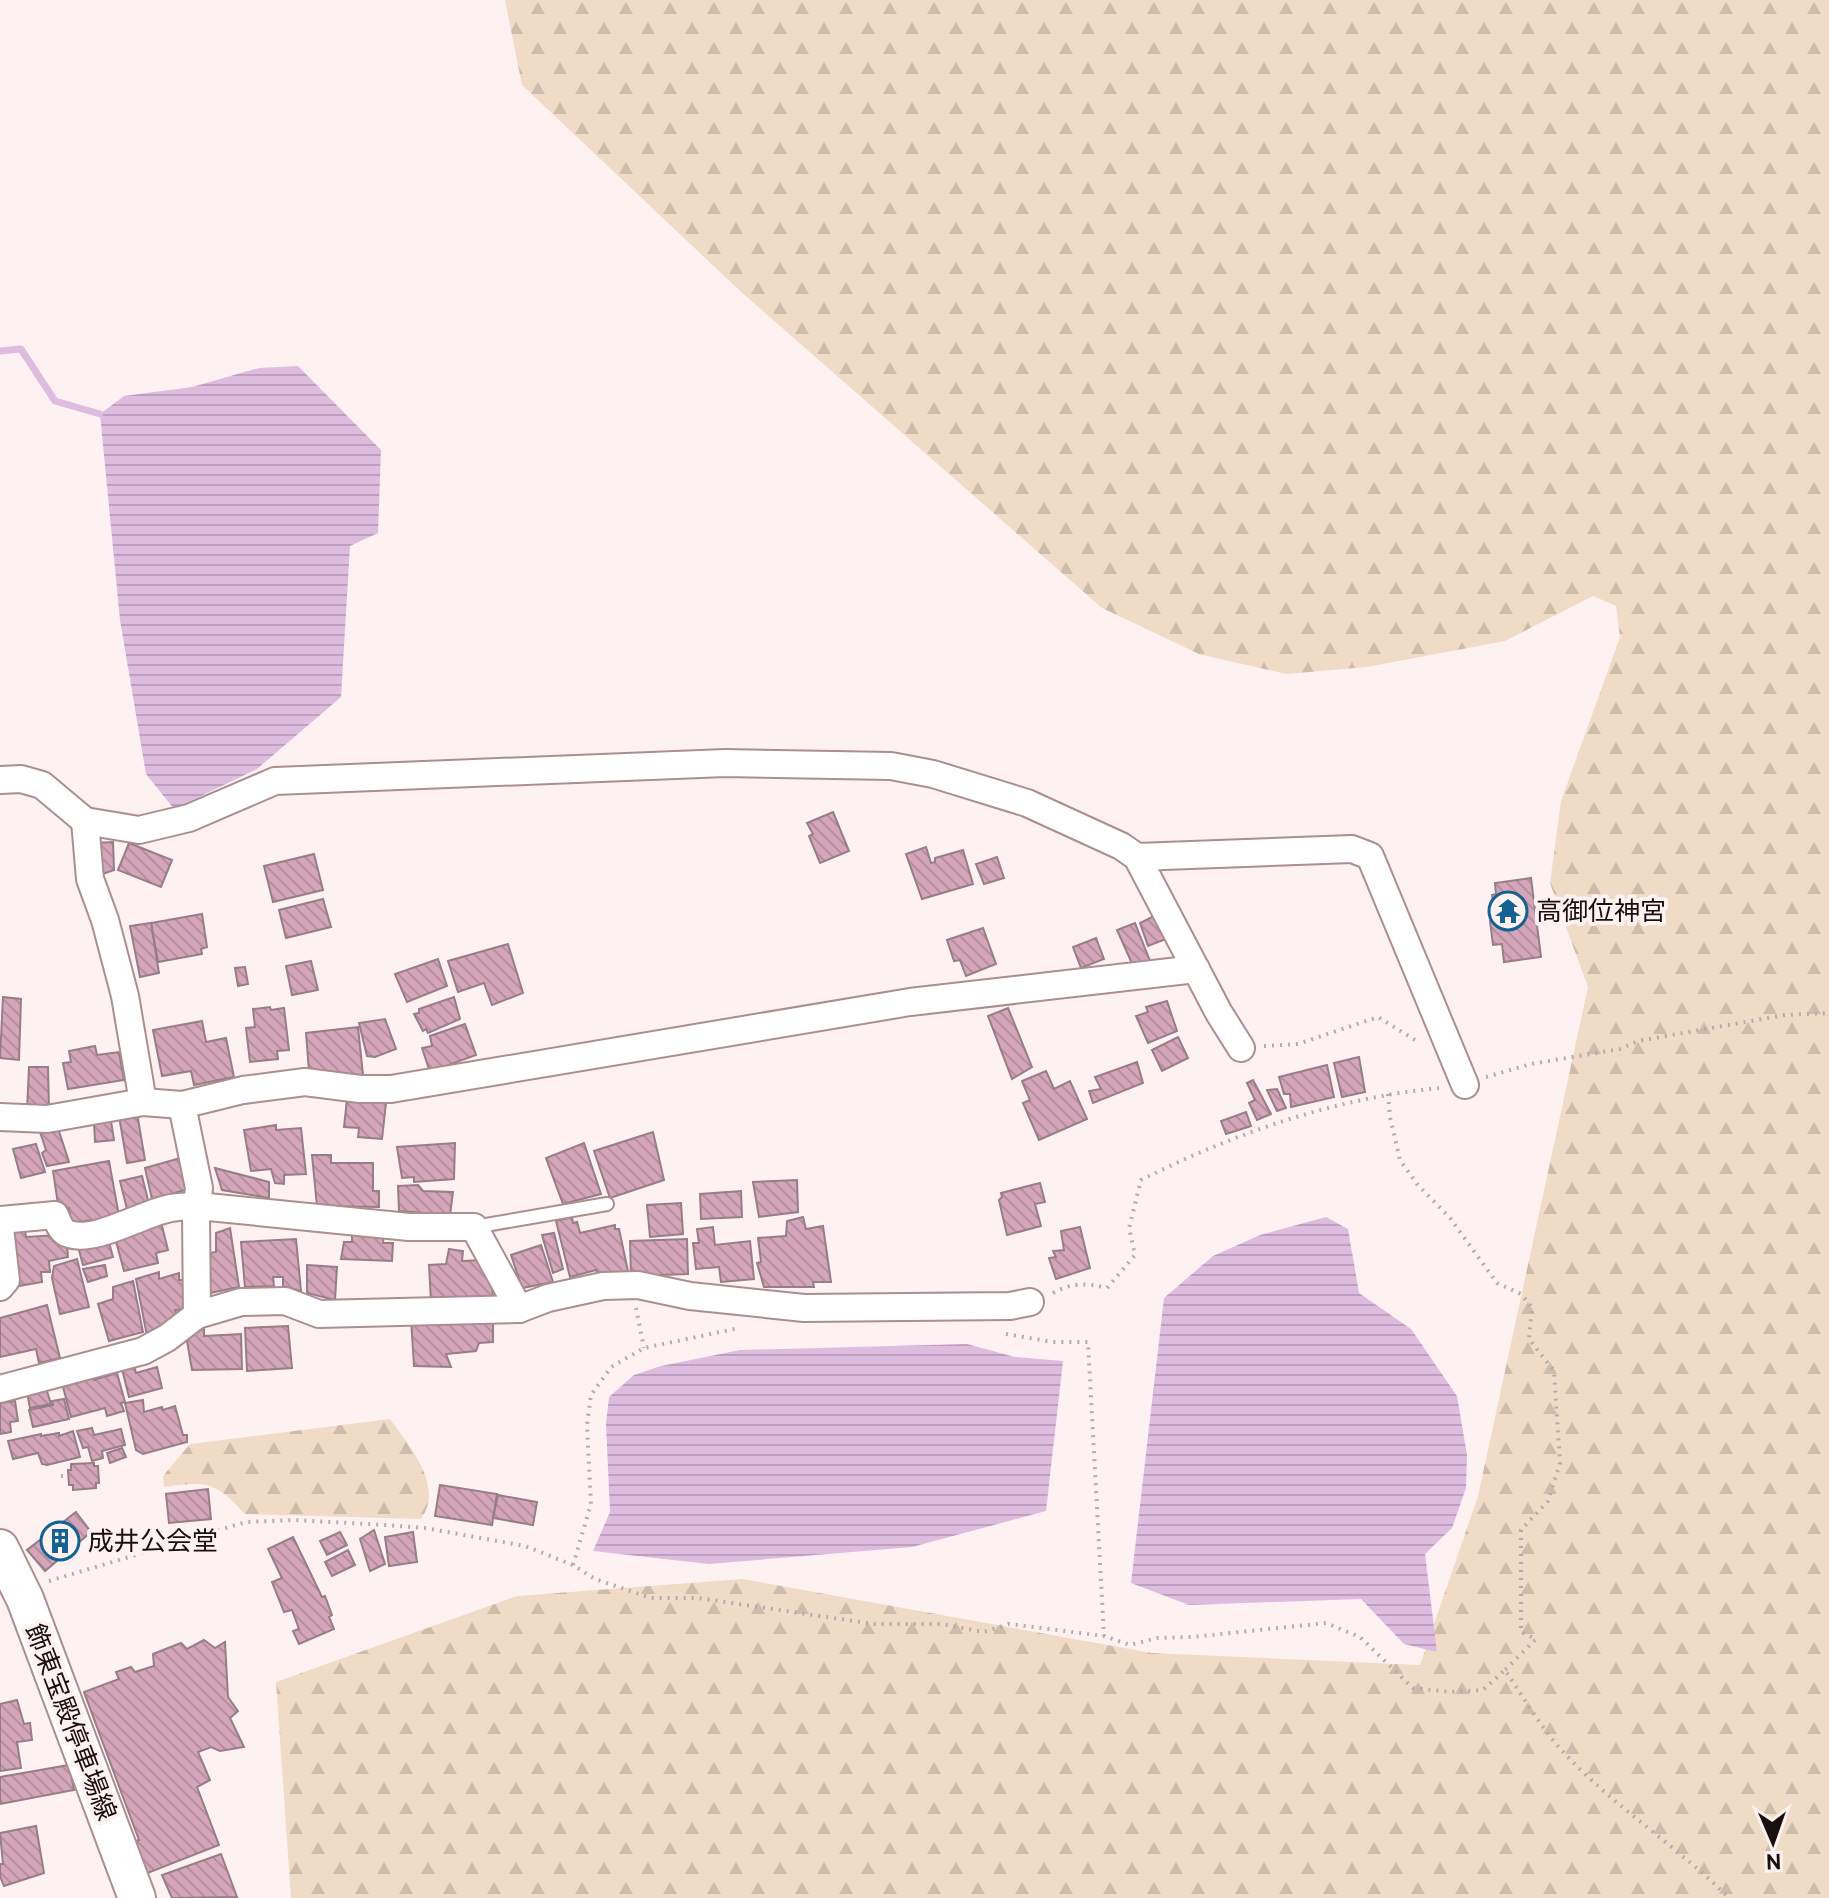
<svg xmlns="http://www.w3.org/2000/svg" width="1829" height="1898" viewBox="0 0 1829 1898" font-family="Overpass,'Noto Sans JP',sans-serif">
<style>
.forest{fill:url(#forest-firs)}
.water{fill:url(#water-rules)}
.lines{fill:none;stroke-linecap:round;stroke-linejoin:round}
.stream{stroke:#ddbce0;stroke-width:7}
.building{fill:url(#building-back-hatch);stroke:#967d87;stroke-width:2}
.service-casing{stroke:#ab8e8e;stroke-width:16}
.minor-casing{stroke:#ab8e8e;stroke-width:30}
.secondary-casing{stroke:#ab8e8e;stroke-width:40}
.path{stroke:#b6aaaa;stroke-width:4;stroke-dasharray:2 6;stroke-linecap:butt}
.service{stroke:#fff;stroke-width:12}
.minor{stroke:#fff;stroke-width:26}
.secondary{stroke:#fff;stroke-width:36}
.labels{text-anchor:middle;stroke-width:8;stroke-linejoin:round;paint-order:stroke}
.poi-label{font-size:26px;fill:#190f0f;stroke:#fef1f1;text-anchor:start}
.street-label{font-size:26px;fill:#190f0f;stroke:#fef1f1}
</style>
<defs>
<pattern id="forest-firs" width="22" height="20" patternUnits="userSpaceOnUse" patternTransform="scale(2)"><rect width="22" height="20" fill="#f0dcc6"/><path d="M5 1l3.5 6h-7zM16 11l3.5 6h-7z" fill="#cdbca9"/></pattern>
<pattern id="water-rules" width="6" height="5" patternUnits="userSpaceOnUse" patternTransform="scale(2)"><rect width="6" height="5" fill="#ddbce0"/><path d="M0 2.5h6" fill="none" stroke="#bda0bf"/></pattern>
<pattern id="building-back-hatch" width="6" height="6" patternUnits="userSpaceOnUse" patternTransform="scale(2)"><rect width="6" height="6" fill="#d5a6ba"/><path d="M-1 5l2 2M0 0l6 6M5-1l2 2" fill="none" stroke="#b68e9f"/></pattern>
</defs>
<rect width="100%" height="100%" fill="#fef1f1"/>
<!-- forest -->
<g class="forest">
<polygon points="505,0 1829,0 1829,1898 291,1898 276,1682 517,1596 743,1579 1152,1653 1420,1665 1478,1496 1588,987 1550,883 1561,801 1620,637 1616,606 1593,596 1505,641 1367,667 1286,674 1199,654 1102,608 739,290 522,85"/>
<path d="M390,1419C409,1446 445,1486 421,1519L245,1514C214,1481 209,1481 164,1487L163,1476L190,1444Z"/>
</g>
<!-- water -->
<g class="water">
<polygon points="298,366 381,450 378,533 350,546 341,697 257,769 174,809 146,774 120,620 100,414 124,396 192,387 259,368"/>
<polygon points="1326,1217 1348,1229 1359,1293 1411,1329 1457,1396 1467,1455 1466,1488 1452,1528 1425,1554 1437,1652 1404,1644 1361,1599 1189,1605 1131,1583 1164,1298 1213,1256 1260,1235"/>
<polygon points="967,1344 1015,1357 1063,1361 1046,1511 912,1547 709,1564 593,1551 610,1512 606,1424 609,1397 634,1375 661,1366 740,1350"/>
</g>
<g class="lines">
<!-- stream -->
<polyline class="stream" points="0,351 21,349 55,401 100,414"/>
</g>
<!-- building -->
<g class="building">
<polygon points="833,812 849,851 820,863 809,836 813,834 807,823"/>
<polygon points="113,842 114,870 100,875 96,843"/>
<polygon points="129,843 172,860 161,887 118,870"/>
<polygon points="926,847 931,863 935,862 935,858 963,850 973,884 922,899 906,854"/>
<polygon points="314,854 323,890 273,902 264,866"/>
<polygon points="997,857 1004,878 984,884 976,864"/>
<polygon points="1531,878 1541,957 1504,962 1502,944 1493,945 1490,921 1495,920 1492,895 1496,894 1495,883"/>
<polygon points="323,899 331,927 286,938 279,910"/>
<polygon points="202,914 207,947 201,949 202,954 158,962 151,923"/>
<polygon points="1154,916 1166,939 1148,946 1140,923"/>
<polygon points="151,923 159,973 140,977 130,926"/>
<polygon points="1135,923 1150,961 1134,968 1117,930"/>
<polygon points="983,928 996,964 966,976 960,960 954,961 947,940"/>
<polygon points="1096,938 1104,959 1081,968 1073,947"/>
<polygon points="508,944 523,993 492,1005 484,983 458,992 448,961"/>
<polygon points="438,959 447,986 407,1002 395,974"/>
<polygon points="311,961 318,990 292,995 286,966"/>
<polygon points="245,967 248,984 238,986 235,968"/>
<polygon points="3,997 21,999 19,1060 0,1058"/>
<polygon points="454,997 460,1019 428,1033 426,1029 423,1031 414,1014 419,1013 419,1009"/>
<polygon points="1167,1001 1177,1031 1148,1043 1136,1016 1148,1012 1146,1007"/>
<polygon points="270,1007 271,1010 284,1008 289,1050 277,1051 278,1059 250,1062 246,1028 255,1027 253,1009"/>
<polygon points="1008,1008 1032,1067 1012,1079 988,1016"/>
<polygon points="385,1019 396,1049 375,1057 367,1056 359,1023"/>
<polygon points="202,1021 206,1042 226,1038 234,1077 194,1085 191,1071 162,1076 153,1030"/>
<polygon points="465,1024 476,1055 430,1072 422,1048 432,1046 430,1036"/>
<polygon points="358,1027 363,1075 309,1071 306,1033"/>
<polygon points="1178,1037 1188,1058 1162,1071 1152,1050"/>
<polygon points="95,1046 97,1055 119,1052 124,1080 68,1089 63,1063 71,1062 69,1051"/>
<polygon points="1359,1057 1365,1092 1342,1097 1334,1063"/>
<polygon points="1137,1062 1143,1083 1093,1103 1089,1091 1101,1089 1095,1077"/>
<polygon points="1327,1065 1334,1097 1291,1107 1290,1094 1284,1094 1279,1077"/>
<polygon points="29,1067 48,1067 49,1110 27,1111"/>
<polygon points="1046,1071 1054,1089 1070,1081 1087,1119 1039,1140 1023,1103 1030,1100 1022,1081"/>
<polygon points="1253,1080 1271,1114 1257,1120 1249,1103 1255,1100 1247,1083"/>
<polygon points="1277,1089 1286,1108 1277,1111 1267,1090"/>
<polygon points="347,1099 386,1103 382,1139 358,1137 359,1128 344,1127"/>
<polygon points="1246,1112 1251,1126 1226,1134 1221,1121"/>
<polygon points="137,1113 145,1160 127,1163 119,1116"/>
<polygon points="111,1121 114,1140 95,1142 94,1122"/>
<polygon points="56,1122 69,1162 47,1166 42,1153 46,1150 38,1126"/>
<polygon points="276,1125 276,1130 301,1128 306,1174 284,1175 284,1184 275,1183 271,1169 251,1171 244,1130"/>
<polygon points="653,1132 664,1180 610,1198 594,1151"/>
<polygon points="455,1143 454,1179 414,1182 414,1177 402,1178 397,1147"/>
<polygon points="584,1143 601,1194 563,1204 546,1158"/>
<polygon points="36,1144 45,1172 21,1178 13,1149"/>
<polygon points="312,1155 331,1155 331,1163 373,1163 373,1191 379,1191 379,1207 317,1206"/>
<polygon points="184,1157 193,1188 152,1199 145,1168"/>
<polygon points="109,1161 119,1216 71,1223 69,1208 59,1211 53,1171"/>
<polygon points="215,1168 269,1182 269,1198 222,1190"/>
<polygon points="142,1176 151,1212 129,1217 120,1181"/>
<polygon points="797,1180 798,1212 759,1217 753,1182"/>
<polygon points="1040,1183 1045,1202 1035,1204 1041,1226 1007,1235 999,1200 1002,1197 1001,1193"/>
<polygon points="418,1185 423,1191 453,1192 450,1215 399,1211 398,1186"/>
<polygon points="741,1191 742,1217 701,1219 700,1194"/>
<polygon points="681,1203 683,1234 650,1237 647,1205"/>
<polygon points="572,1217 573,1223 577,1222 580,1233 615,1225 615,1229 619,1229 628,1271 600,1278 596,1270 570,1277 556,1221"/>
<polygon points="803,1217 806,1229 823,1226 831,1282 813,1282 814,1287 764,1287 757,1263 761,1262 758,1238 786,1236 787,1221"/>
<polygon points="161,1222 168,1250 156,1253 158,1263 124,1271 114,1234"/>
<polygon points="713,1227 715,1245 750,1241 754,1279 721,1282 719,1267 696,1269 693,1243 699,1243 697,1229"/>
<polygon points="1080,1227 1090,1268 1056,1279 1049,1258 1056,1257 1053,1251 1064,1250 1061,1231"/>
<polygon points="230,1228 239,1287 210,1293 203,1254 216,1252 216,1233"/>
<polygon points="352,1230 384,1232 383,1243 393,1243 392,1261 341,1259 344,1242 352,1242"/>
<polygon points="25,1231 26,1237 58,1235 67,1245 68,1257 49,1261 50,1272 41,1272 42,1282 13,1287 6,1234"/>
<polygon points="554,1233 563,1269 553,1273 542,1235"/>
<polygon points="107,1235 113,1257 83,1265 77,1243"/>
<polygon points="296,1239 301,1291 283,1286 283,1277 273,1277 274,1286 245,1287 241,1242"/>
<polygon points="687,1239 688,1274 631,1276 630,1241"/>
<polygon points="541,1245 553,1282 522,1288 511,1255"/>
<polygon points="449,1249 463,1251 462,1261 483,1260 491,1275 493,1297 431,1302 429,1265 446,1264"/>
<polygon points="77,1259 89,1307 60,1314 52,1278 54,1266"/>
<polygon points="105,1265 107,1276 88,1282 83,1269"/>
<polygon points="307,1265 337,1267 335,1300 307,1293"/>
<polygon points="159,1272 159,1279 179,1273 179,1280 186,1280 185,1309 175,1310 178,1317 147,1336 136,1279"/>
<polygon points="133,1281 143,1332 109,1341 98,1304 113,1299 113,1287"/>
<polygon points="47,1305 60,1358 39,1363 36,1349 0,1357 0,1318"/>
<polygon points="411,1318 493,1322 493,1342 479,1343 476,1351 446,1354 451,1367 414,1366"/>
<polygon points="288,1326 292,1368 247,1371 245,1328"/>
<polygon points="204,1327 204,1336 241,1334 242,1369 192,1370 187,1341 189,1328"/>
<polygon points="134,1366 136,1373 157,1367 162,1388 129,1397 122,1369"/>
<polygon points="117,1373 125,1402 121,1403 124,1411 107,1416 105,1408 71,1417 63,1387 94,1377 94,1380"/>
<polygon points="46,1388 51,1404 30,1408 27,1392"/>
<polygon points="64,1399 69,1419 33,1427 29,1410 53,1405 52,1401"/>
<polygon points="143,1400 144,1412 162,1407 163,1410 175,1406 183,1435 187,1435 187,1442 143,1454 136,1450 125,1403"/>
<polygon points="15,1401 18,1421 10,1422 11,1432 0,1434 0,1403"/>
<polygon points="92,1428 94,1435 121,1429 125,1445 102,1451 103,1458 92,1461 88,1447 83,1448 77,1431"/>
<polygon points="73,1431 80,1457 47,1465 42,1464 38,1453 13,1459 8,1441 41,1434 41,1436 59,1433 59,1436"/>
<polygon points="122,1448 126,1457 110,1463 107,1453"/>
<polygon points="94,1463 94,1466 98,1466 99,1483 96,1483 96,1488 73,1490 73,1485 69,1485 68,1470 71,1470 71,1464"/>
<polygon points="440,1485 497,1494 492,1525 435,1516"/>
<polygon points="208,1489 211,1519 169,1523 166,1494"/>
<polygon points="498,1495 537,1502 533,1525 493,1518"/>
<polygon points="76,1512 91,1532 45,1571 27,1550"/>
<polygon points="374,1530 385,1564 370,1571 360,1539"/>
<polygon points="340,1532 347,1545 327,1555 320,1541"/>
<polygon points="413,1532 417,1562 389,1566 385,1537"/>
<polygon points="293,1537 322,1597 325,1596 332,1615 329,1617 334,1629 299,1644 293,1631 299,1629 292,1610 284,1612 272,1582 282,1578 268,1549"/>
<polygon points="348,1550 355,1565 332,1576 325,1562"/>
<polygon points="204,1640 215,1648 225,1642 228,1697 238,1711 230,1718 244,1747 220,1751 211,1747 198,1752 210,1780 197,1787 219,1845 140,1876 129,1843 139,1840 84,1692 119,1679 116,1672 131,1667 135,1672 154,1666 153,1654 181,1643 187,1649"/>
<polygon points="17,1700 24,1724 30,1723 32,1740 17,1742 21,1768 0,1771 0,1704"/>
<polygon points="69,1765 74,1790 0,1804 0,1777"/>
<polygon points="36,1826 44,1873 4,1886 0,1876 0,1864 3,1864 0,1833"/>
<polygon points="221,1854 237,1897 172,1898 162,1875"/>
</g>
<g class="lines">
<!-- service casing -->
<g class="service-casing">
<polyline id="service" points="474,1227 607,1204"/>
</g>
<!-- minor casing -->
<g class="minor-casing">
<g id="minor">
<polyline points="0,780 21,779 42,785 85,821 139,830 189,818 275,781 725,763 891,766 933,774 1027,803 1121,846 1137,857 1219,1013 1241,1048"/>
<polyline points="85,821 90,879 105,920 125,996 143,1102"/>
<polyline points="1137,857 1352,849 1370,856 1465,1085"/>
<polyline points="182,1105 199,1188 196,1214 197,1315"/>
<polyline points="0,1117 47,1119 143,1102 182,1105 243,1090 305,1082 360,1089 391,1089 910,1002 1196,969"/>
<path d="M0,1220L55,1215C58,1222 61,1232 69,1234C95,1243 142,1214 167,1209C177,1206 188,1207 198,1206L409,1227H474L519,1309"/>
<polyline points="0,1228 6,1280 0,1287"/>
<polyline points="0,1389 143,1351 167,1338 197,1315 241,1302 285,1301 319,1314 519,1309 548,1298 603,1286 638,1285 690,1296 804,1308 1010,1306 1030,1302"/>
</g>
</g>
<!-- secondary casing -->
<g class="secondary-casing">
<polyline id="secondary" points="0,1548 25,1599 137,1898"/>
</g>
<!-- path -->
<g class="path">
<polyline points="1264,1046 1298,1044 1378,1017 1420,1043"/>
<polyline points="1486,1077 1531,1064 1620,1049 1638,1041 1785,1015 1829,1013"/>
<polyline points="1388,1094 1390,1117 1400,1160 1417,1184 1450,1218 1497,1283 1521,1294 1532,1307 1529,1339 1554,1371 1560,1463 1548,1501 1521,1530 1521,1632 1536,1639 1505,1670"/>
<path d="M1053,1293C1073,1282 1086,1283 1107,1288L1135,1255L1129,1228L1141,1180C1235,1133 1335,1098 1439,1088"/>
<polyline points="636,1308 644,1348"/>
<polyline points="1006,1334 1053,1342 1088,1342 1104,1636"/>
<polyline points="61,1476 67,1476"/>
<polyline points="573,1565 591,1504 587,1425 591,1395 611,1367 644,1348 739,1328"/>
<path d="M49,1581L246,1522L294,1520L385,1525L425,1528L525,1546L573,1565L595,1579L651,1598H698L874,1624H941L984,1632L1009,1624L1104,1636L1130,1645L1157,1638L1192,1637L1326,1623L1360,1637L1413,1688L1450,1692L1483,1690L1505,1670C1524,1698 1543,1731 1566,1755C1616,1808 1678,1847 1729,1898"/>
</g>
<!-- service -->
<use href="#service" class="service"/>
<!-- minor -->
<use href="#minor" class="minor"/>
<!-- secondary -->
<use href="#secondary" class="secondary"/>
</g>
<!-- icons -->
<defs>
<g id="temple-ring" transform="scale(2)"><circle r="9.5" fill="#fef1f1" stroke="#146194" stroke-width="1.5"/><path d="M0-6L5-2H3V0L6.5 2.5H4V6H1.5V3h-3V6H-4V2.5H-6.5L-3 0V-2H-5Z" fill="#146194"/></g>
<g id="building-ring" transform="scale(2)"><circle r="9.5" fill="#fef1f1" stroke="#146194" stroke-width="1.5"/><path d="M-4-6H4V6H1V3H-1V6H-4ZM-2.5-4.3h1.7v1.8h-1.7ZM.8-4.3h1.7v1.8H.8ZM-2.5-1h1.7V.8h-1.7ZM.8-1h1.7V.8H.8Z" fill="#146194"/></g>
</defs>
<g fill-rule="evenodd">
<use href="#temple-ring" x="1508" y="911"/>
<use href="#building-ring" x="60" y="1541"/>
</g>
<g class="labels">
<!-- poi labels -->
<g class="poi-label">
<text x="1536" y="920">高御位神宮</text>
<text x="88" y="1550">成井公会堂</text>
</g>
<!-- street labels -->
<g class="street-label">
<text transform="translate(71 1722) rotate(69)" y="9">飾東宝殿停車場線</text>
</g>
</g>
<!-- north arrow -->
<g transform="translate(1773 1842) rotate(178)" stroke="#fef1f1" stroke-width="6" paint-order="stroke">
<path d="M0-6L14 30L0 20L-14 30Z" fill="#190f0f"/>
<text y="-12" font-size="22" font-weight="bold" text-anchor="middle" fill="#190f0f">N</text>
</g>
</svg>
